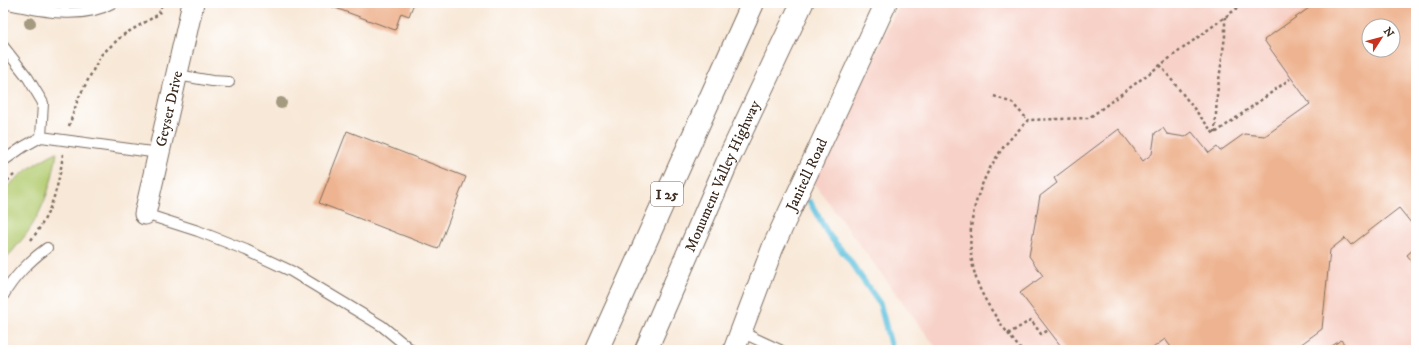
<svg xmlns="http://www.w3.org/2000/svg" width="1419" height="353" viewBox="0 0 1419 353" font-family="'IM FELL DW Pica',serif">
<style>
.built{fill:#f7d1c7;fill-rule:evenodd}
.green{fill:#b4cc71;stroke:#787b48}
.lines{fill:none;stroke-linecap:round;stroke-linejoin:round}
.stream{stroke:#60c2de;stroke-width:6}
.building{fill:#eeb390;fill-rule:evenodd}
.service-casing{stroke:#7d6c5f;stroke-width:12}
.minor-casing{stroke:#7d6c5f;stroke-width:23}
.motorway-casing{stroke:#7d6c5f;stroke-width:24}
.path{stroke:#7d6c5f;stroke-width:2.5;stroke-dasharray:3 3;stroke-linecap:butt}
.service{stroke:#fff;stroke-width:10}
.minor{stroke:#fff;stroke-width:21}
.motorway{stroke:#fff;stroke-width:22}
.tree{fill:#a49a7f}
.labels{text-anchor:middle;stroke-width:3;stroke-linejoin:round;paint-order:stroke}
.shield{fill:#fff;stroke:#766a62;stroke-width:1}
.shield-label{font-size:14px;font-weight:bold;fill:#3b2a1e}
.street-label{font-size:15px;fill:#3b2a1e;stroke:#fff}
</style>
<rect width="100%" height="100%" fill="#fff"/>
<filter id="ink" filterUnits="userSpaceOnUse"><feTurbulence type="fractalNoise" baseFrequency=".025" numOctaves="2"/><feDisplacementMap in="SourceGraphic" scale="8" xChannelSelector="R" yChannelSelector="G"/><feConvolveMatrix kernelMatrix="1 2 1 2 8 2 1 2 1" color-interpolation-filters="sRGB"/></filter>
<filter id="wash" filterUnits="userSpaceOnUse"><feTurbulence type="fractalNoise" baseFrequency=".012" numOctaves="4" result="noise"/><feDisplacementMap in="SourceGraphic" scale="16" xChannelSelector="R" yChannelSelector="G"/><feGaussianBlur stdDeviation="0.9" result="paint"/><feColorMatrix in="noise" values="0 0 0 0 0 0 0 0 0 0 0 0 0 0 0 0 0 1.4 0 .05"/><feComposite in="paint" operator="in"/></filter>
<g filter="url(#wash)">
<rect width="100%" height="100%" fill="#f8e8d7"/>
<!-- built -->
<path class="built" d="M900,3H1416V350H938L813,182ZM1369,26H1393V50H1369Z"/>
<!-- green -->
<path class="green" d="M57,152C52,185 42,216 20,242C14,249 10,255 3,261V191C19,175 36,162 57,152Z"/>
<g class="lines">
<!-- stream -->
<polyline class="stream" points="810,202 828,234 847,257 880,304 892,350"/>
</g>
<g id="blocks">
<!-- building -->
<g class="building">
<polygon points="322,3 414,3 409,16 401,13 395,30"/>
<path d="M1316,3H1416V229L1399,208L1351,245L1345,238L1330,250L1322,329L1300,345L1304,350H1173L1165,339L1150,350H1064L1020,293L1043,276L1029,256L1040,196L1057,183L1054,178L1119,129L1143,161L1152,154L1155,133L1163,128L1167,134L1185,137L1192,132L1209,153L1217,147L1220,151L1244,134L1265,136L1310,104L1264,40ZM1369,26H1393V50H1369Z"/>
<polygon points="347,131 466,177 438,249 319,203"/>
<polygon points="1416,247 1416,266 1407,255"/>
<polygon points="1341,340 1349,350 1326,350"/>
</g>
</g>
</g>
<g filter="url(#ink)">
<use href="#blocks" fill-opacity="0" stroke="#7d6c5f" stroke-width="1"/>
<g class="lines">
<!-- service casing -->
<g class="service-casing">
<g id="service">
<path d="M3,3C36,10 81,21 112,3"/>
<polyline points="3,46 28,78 43,103 41,137 23,147 3,161"/>
<polyline points="177,75 212,81 229,82"/>
<polyline points="41,137 159,153"/>
<polyline points="145,214 198,231 246,250 291,271 382,326 410,349"/>
<path d="M3,296C13,278 30,260 47,248"/>
<polyline points="741,332 780,350"/>
</g>
</g>
<!-- minor casing -->
<g class="minor-casing">
<g id="minor">
<path id="s1" d="M145,214L193,3"/>
<path id="s2" d="M734,350L773,247L886,3"/>
</g>
</g>
<!-- motorway casing -->
<g class="motorway-casing">
<g id="motorway">
<polyline points="597,350 753,3"/>
<path id="s3" d="M646,350L730,156L802,3"/>
</g>
</g>
<!-- path -->
<g class="path">
<polyline points="1160,65 1214,134 1290,79"/>
<polyline points="994,96 1012,103 1028,120"/>
<polyline points="69,126 78,99 101,55 123,35 159,14 162,3"/>
<polyline points="1215,133 1217,95 1225,36 1225,17"/>
<polyline points="3,185 16,173"/>
<path d="M31,240C51,215 59,186 63,154"/>
<polyline points="1008,334 1031,320 1041,334 1049,330"/>
<path d="M1021,350C1006,331 990,311 980,289C961,244 972,194 998,155C1006,142 1018,131 1028,120L1089,118L1244,3"/>
</g>
<!-- service -->
<use href="#service" class="service"/>
<!-- minor -->
<use href="#minor" class="minor"/>
<!-- motorway -->
<use href="#motorway" class="motorway"/>
</g>
<!-- trees -->
<g class="tree">
<circle cx="30" cy="23" r="6"/>
<circle cx="281" cy="103" r="6"/>
</g>
</g>
<g class="labels">
<!-- shield labels -->
<rect class="shield" x="651" y="182" width="32" height="24" rx="3"/>
<g class="shield-label">
<text x="667" y="199">I 25</text>
</g>
<!-- street labels -->
<g class="street-label">
<text dy="5" stroke="none"><textPath href="#s1" startOffset="108">Geyser Drive</textPath></text>
<text dy="5" stroke="none"><textPath href="#s2" startOffset="190">Janitell Road</textPath></text>
<text dy="5" stroke="none"><textPath href="#s3" startOffset="190">Monument Valley Highway</textPath></text>
</g>
</g>
<!-- margin -->
<rect width="1419" height="353" fill="none" stroke="#fff" stroke-width="16"/>
<!-- north arrow -->
<g transform="translate(1381 38) rotate(54)"><circle r="19" fill="#ffffff" stroke="#b1aaa5"/>
<path d="M0-3L7 15L0 10L-7 15Z" fill="#c8321e"/>
<text y="-6" font-size="11" font-weight="bold" text-anchor="middle" fill="#3b2a1e">N</text>
</g>
</svg>
